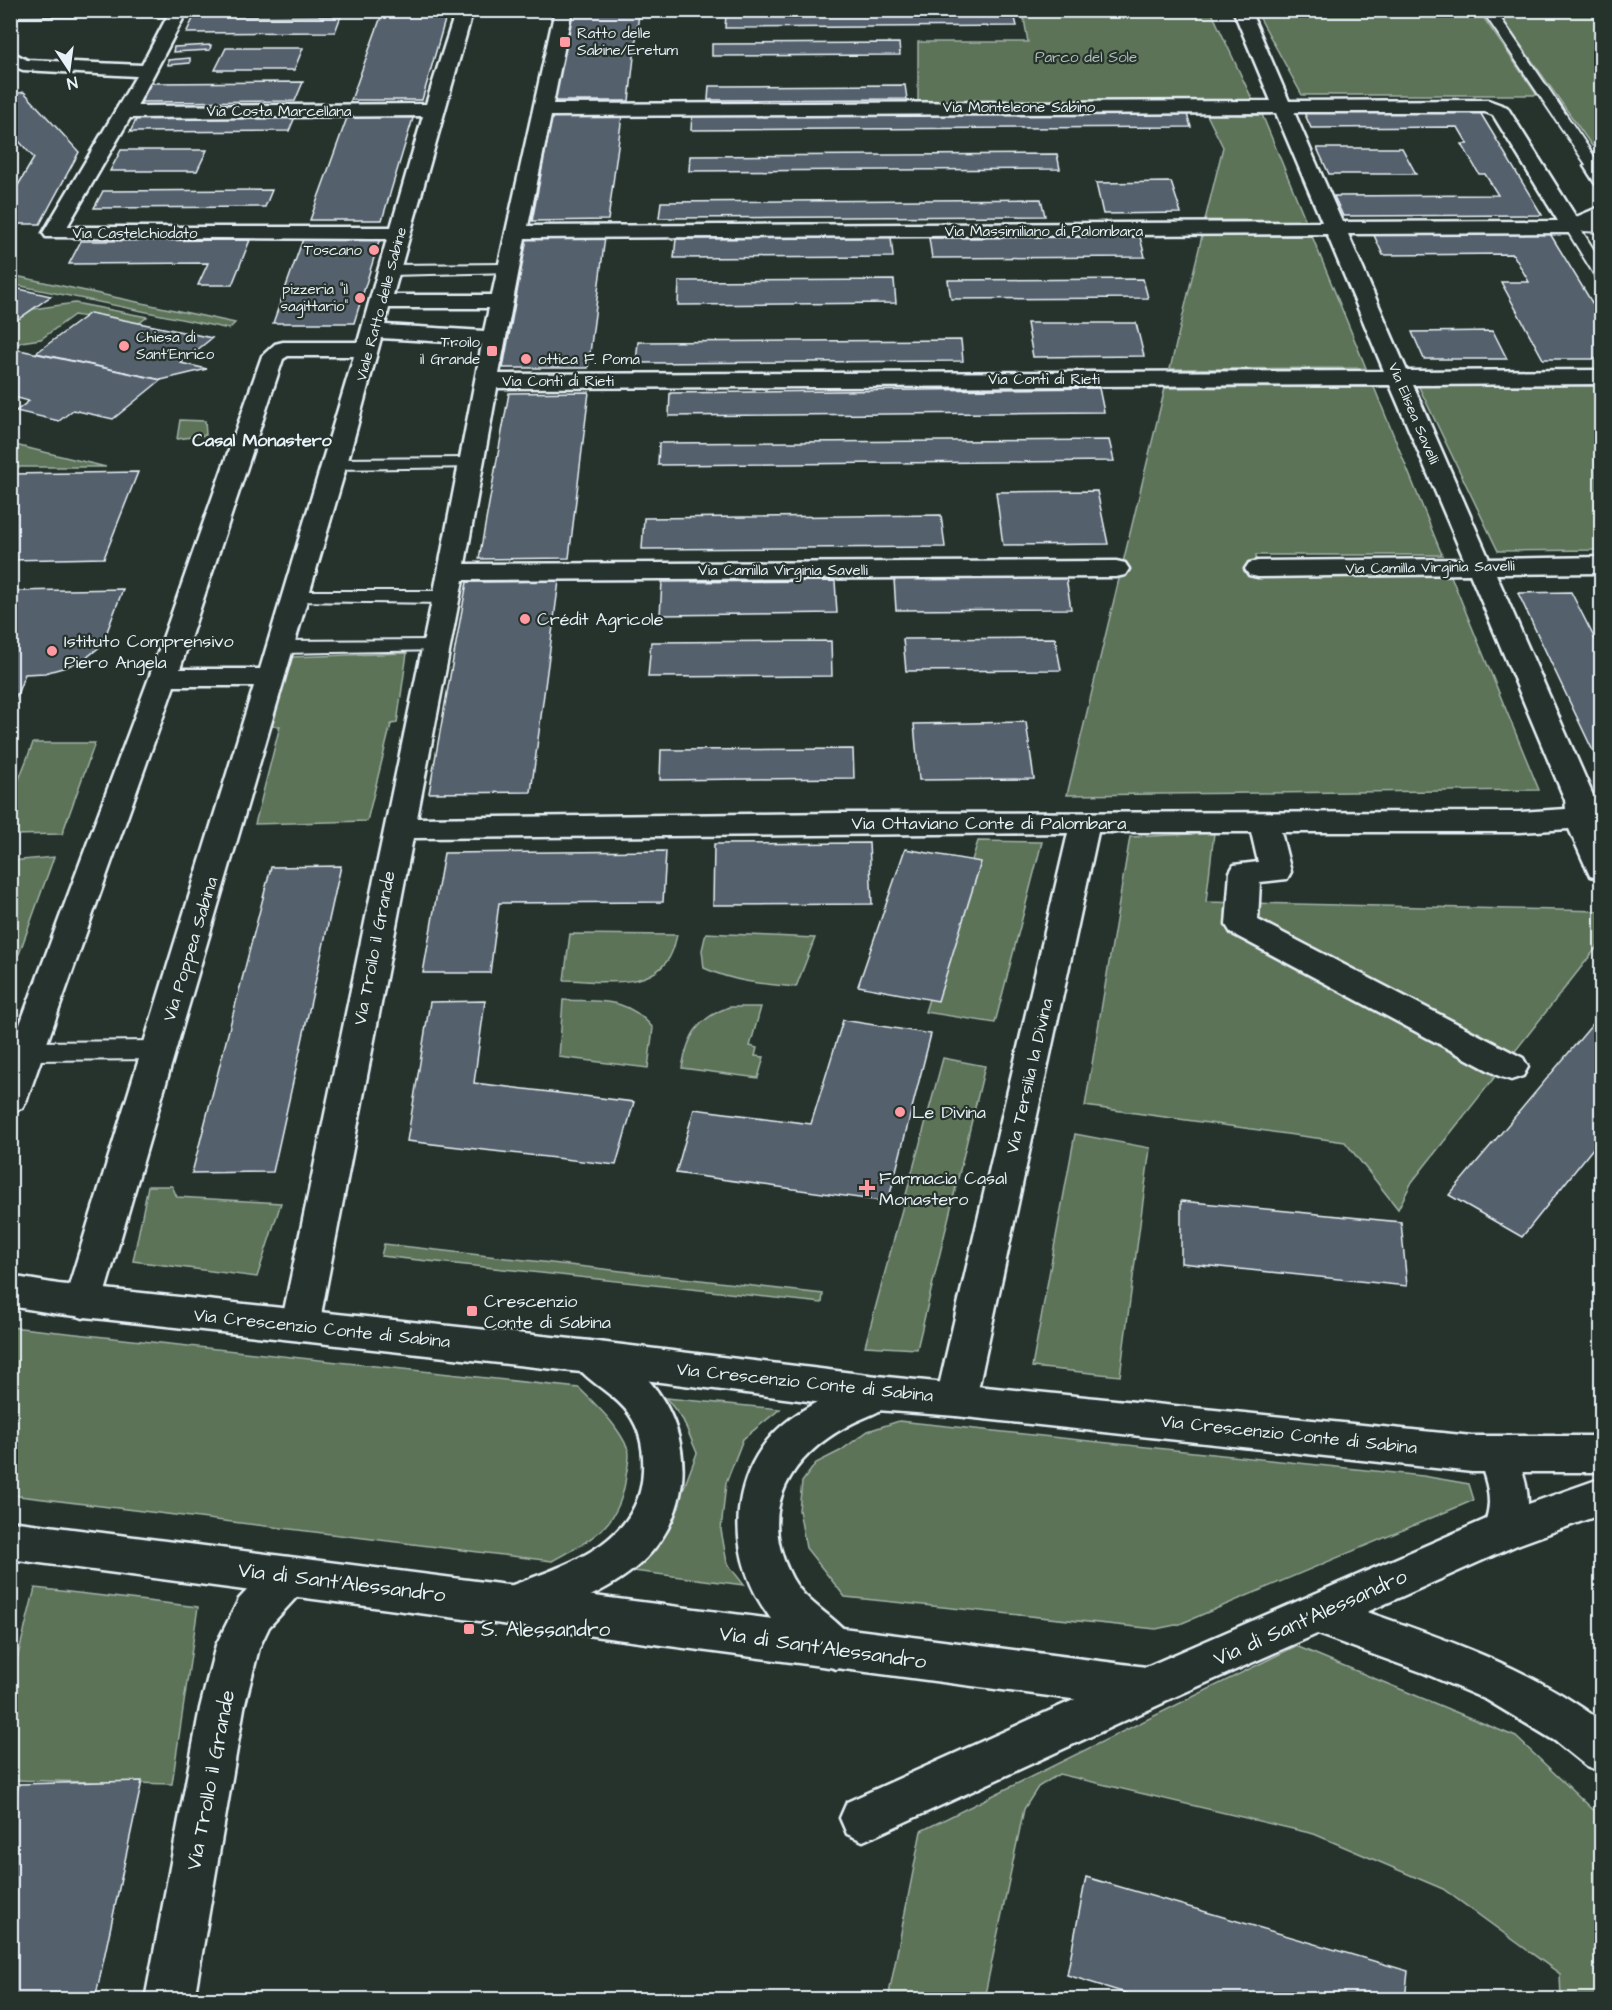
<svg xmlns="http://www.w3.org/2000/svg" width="1612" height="2010" viewBox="0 0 1612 2010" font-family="'Architects Daughter',sans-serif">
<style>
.green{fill:#5c7358;stroke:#a2b2a8;stroke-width:1.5}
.building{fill:#54606d;stroke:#e8f1f8;stroke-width:1.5}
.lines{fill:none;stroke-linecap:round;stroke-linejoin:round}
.lane-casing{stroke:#e8f1f8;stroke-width:4}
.street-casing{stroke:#e8f1f8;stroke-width:5}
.secondary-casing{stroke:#e8f1f8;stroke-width:5}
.lane{fill:#26332d;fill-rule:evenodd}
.street{fill:#26332d;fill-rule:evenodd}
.secondary{fill:#26332d;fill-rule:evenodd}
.poi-dot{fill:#ff9aa2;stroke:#26332d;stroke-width:2}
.labels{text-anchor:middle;stroke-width:4.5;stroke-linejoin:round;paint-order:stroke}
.far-poi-label{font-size:15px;fill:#e8f1f8;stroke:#26332d;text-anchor:start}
.far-park-label{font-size:15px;fill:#b0bfb8;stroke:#26332d}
.far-street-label{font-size:15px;fill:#e8f1f8;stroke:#26332d}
.far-quarter-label{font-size:18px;font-weight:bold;fill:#e8f1f8;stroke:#26332d}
.poi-label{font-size:18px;fill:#e8f1f8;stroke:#26332d;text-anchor:start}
.street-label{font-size:18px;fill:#e8f1f8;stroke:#26332d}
.near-street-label{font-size:21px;fill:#e8f1f8;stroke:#26332d}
.near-poi-label{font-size:21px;fill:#e8f1f8;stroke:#26332d;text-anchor:start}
</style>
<rect width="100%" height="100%" fill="#26332d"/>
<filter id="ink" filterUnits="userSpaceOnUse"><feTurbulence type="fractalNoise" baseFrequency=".0167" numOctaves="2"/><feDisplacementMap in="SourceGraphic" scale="12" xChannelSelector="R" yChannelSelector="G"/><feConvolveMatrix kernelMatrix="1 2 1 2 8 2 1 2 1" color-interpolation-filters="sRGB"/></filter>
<g filter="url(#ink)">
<!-- green -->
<g class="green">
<polygon points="1256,11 1479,11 1537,95 1302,95"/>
<polygon points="1507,11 1601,11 1601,148 1592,146 1499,14"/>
<polygon points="1023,13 1212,13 1253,101 918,102 918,42 1028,42"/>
<polygon points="1261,112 1306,221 1205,220 1223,147 1206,113"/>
<polygon points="1202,236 1312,236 1366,368 1170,369"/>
<polygon points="11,275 235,323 229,329 11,284"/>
<polygon points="75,303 147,317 137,325 74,315 41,339 21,342 11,351 11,324 33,309"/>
<polygon points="1418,385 1601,386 1601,550 1498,551"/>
<polygon points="1374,387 1442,555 1256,555 1258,575 1451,576 1539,790 1067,795 1165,388"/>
<polygon points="180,420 205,421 206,435 177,439"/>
<polygon points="11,444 106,467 11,467"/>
<polygon points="407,653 397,723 391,724 367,821 255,824 280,726 269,726 290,657"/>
<polygon points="33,743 95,743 62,834 11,835 11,800"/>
<polygon points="1214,833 1206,902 1601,911 1601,942 1412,1182 1398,1209 1345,1142 1085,1106 1130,837"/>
<polygon points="978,841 1042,842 995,1023 925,1012"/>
<polygon points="54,857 19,954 11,955 11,861"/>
<path d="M706,933L815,938L796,987C763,984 734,982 704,968L702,950Z"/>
<path d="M570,934L677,935C675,943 673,954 667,961C645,991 596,980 564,980Z"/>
<path d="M563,1000C601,1002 626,996 653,1028L648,1068L559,1057Z"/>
<path d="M729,1007H761L750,1046L757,1048L755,1056L764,1057L758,1078L682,1068C688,1035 697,1019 729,1007Z"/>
<polygon points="943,1058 985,1066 917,1349 865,1346"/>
<polygon points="1075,1134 1150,1148 1120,1376 1032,1367"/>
<polygon points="148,1186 172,1186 177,1197 281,1203 257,1277 133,1261"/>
<polygon points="384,1244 823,1294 822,1303 381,1256"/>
<path d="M11,1327L579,1388C598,1407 617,1424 628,1449C631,1456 627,1468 626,1476C620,1527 592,1539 552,1561L11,1495Z"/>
<polygon points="666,1398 780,1409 743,1439 726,1483 721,1530 727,1563 744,1585 633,1571 667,1532 697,1453 683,1420"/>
<polygon points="899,1421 1423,1476 1469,1484 1474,1500 1180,1624 1156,1629 845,1597 806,1548 799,1510 802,1482 816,1463 840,1451 868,1431"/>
<polygon points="35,1588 198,1607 172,1784 11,1780 11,1683"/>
<polygon points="1296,1646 1516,1737 1601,1817 1601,1999 1561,1999 1560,1974 1443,1889 1314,1834 1059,1774 1038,1787 1024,1809 984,1999 888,1999 921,1831"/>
</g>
<!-- building -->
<g class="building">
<polygon points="447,13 422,100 351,100 382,14"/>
<polygon points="639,13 629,101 550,101 566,14"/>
<polygon points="1014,14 1017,26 725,28 726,15"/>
<polygon points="341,16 335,32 186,33 194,17"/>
<polygon points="899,43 900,55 712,56 712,44"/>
<polygon points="211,45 210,50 173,52 174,47"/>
<polygon points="226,48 303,48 294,70 215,70"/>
<polygon points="190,58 190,63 168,65 168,60"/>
<polygon points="303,82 295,101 139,102 149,83"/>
<polygon points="905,85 907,99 708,100 709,86"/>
<polygon points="24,92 79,152 40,224 10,224 10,199 34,158 10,131 10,95"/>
<polygon points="1478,109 1542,215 1343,216 1334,196 1498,195 1485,174 1479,174 1462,144 1468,144 1458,127 1311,128 1303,110"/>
<polygon points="1186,111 1191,127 691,130 692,114"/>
<polygon points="348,115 414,115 382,220 310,220"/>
<polygon points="552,116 622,116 608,220 532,221"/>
<polygon points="295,117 289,131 130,132 137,118"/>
<polygon points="1317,148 1402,148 1416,174 1329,174"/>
<polygon points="121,150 207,150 197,171 110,171"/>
<polygon points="1057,154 1060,169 689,171 690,156"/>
<polygon points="1171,182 1181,213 1103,214 1096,183"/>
<polygon points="272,190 265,207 94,208 103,191"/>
<polygon points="1041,199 1045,216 659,218 661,202"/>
<polygon points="1549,232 1602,319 1602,359 1543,359 1501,282 1529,282 1513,254 1383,255 1373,233"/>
<polygon points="605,237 588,368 503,368 527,238"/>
<polygon points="891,237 893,257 674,258 676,239"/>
<polygon points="1140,237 1145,257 932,258 929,238"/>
<polygon points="380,238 354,323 273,323 303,239"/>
<polygon points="250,240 232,285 198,285 208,263 69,264 81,241"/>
<polygon points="1143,279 1148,298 951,299 948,280"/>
<polygon points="894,280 896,303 678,305 679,281"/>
<polygon points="10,287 51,296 10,325"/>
<polygon points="90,313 212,338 181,363 207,369 161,380 36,353"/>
<polygon points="1027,323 1136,323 1144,356 1033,357"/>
<polygon points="1493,331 1507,359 1424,359 1412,332"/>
<polygon points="961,340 963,361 636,363 638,342"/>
<polygon points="10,348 161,380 113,419 73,410 59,421 16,411 29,401 10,396"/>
<polygon points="1099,388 1104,412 669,416 670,393"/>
<polygon points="589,392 569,558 479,559 509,393"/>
<polygon points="1109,440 1114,461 658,465 659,443"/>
<polygon points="138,472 104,558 10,560 10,474"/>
<polygon points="1097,491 1108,544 1003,545 996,492"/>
<polygon points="941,515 945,547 642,549 644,518"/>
<polygon points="1066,578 1071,609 896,610 894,579"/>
<polygon points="559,581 531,792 429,793 467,582"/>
<polygon points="835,581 837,613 660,615 662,582"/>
<polygon points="123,589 102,645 86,658 66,667 45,673 25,674 10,713 10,591"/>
<polygon points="1571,592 1602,653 1602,770 1518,593"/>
<polygon points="1055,638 1061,670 906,671 903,639"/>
<polygon points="831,641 832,676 648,677 651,642"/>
<polygon points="1026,722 1034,779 919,780 914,724"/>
<polygon points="853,749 854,778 660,780 661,750"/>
<polygon points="869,843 872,904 713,905 714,844"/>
<polygon points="905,849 981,862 938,1001 858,986"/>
<polygon points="666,851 663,902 499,903 490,973 423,973 444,853"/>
<polygon points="341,866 273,1172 192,1173 271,867"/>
<polygon points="485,1001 474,1083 634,1102 616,1165 407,1141 430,1002"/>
<polygon points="1602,1013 1602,1137 1522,1237 1449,1195"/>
<polygon points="843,1020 931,1034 888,1202 676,1173 694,1109 811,1124"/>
<polygon points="1181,1201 1401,1222 1407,1286 1181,1263"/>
<polygon points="142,1781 95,2000 10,2000 10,1817 19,1784"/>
<polygon points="1086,1877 1408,1971 1405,2000 1148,2000 1067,1975"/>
</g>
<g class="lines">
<!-- lane casing -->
<g class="lane-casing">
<g id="lane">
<polygon points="1482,10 1495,10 1598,162 1602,162 1602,170 1589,169"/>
<polygon points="1602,222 1602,232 1582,231 1602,263 1602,281 1597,279 1565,227 1572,223"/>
<polygon points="508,264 516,269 513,272 390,275 382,270 390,265"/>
<polygon points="471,458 477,459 480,463 477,467 335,469 326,464 335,459"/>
<polygon points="296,591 445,591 455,597 445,603 289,601 286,597"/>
<polygon points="436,640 443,642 446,646 443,650 280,653 273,651 270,647 273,643 280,641"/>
<polygon points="160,1041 169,1044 172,1050 169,1056 160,1059 28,1060 19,1057 16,1051 19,1045 28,1042"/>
</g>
</g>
<!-- street casing -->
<g class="street-casing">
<g id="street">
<path d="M10,10H227L219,15H185L137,106L426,104L456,10H473L393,295H492L555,10H572L553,104L1271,101L1233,10H1250L1289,101L1488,100L1507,107L1576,217L1602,206V220L1572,233L1348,234L1407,371L1602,370V384L1413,385L1489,559L1602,557V573L1496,574L1595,800L1596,809L1593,815L1602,835V879L1590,876L1569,829L1520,832H1281L1291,872L1287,879L1260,882L1258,920L1523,1058L1528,1067L1523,1076L1511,1080L1499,1076L1231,933L1226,925L1230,872L1234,865L1258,862L1251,832H1098L976,1399L970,1411L956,1416L942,1411L936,1399L1068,833L413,838L319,1325L313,1336L300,1341L287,1336L281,1325L438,572L482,344L381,338L347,464L102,1302L96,1313L83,1318L70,1313L64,1302L254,686H174L27,1099L22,1108L10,1112V1051L149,678L262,356L275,344L283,342H358L387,239L46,237L43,233L136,76L23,70L10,65V51L27,60L142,65L168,15L10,16ZM1294,112H1485L1493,115L1558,221L1342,222ZM1276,113L1322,222L528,226L551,116ZM423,116L391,227H67L130,118ZM1327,234L1384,371L499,374L525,238ZM389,308H489L484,331L385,325ZM288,356H354L260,669H180L283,359ZM1390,385L1464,559L1258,561L1249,563L1245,569L1249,575L1258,577L1470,574L1565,800L1566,809L1520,812L840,813L417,818L463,580L1116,577L1125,575L1129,569L1125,563L1116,561L465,564L497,388Z"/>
<polygon points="1594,160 1602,163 1602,185 1595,183 1584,166"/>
<path d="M590,1341C684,1374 716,1493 641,1563C606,1595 558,1610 514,1624L499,1618L493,1604L499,1590C557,1568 641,1547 643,1470C644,1450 641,1431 629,1414C613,1391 583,1381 571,1357L576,1346Z"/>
<path d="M877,1376L891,1381L897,1393C888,1412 867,1415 849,1425C791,1456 758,1507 789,1572C804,1607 844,1618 858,1649L851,1663L836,1669C749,1635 706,1517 767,1441C793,1409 839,1390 877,1376Z"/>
<path d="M1497,1438L1511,1444C1528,1479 1535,1508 1519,1544L1504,1550L1489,1544C1480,1525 1488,1522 1489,1503C1489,1486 1483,1471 1477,1456L1483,1444Z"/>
<polygon points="288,1557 303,1562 309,1576 303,1590 269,1627 259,1648 244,1708 194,2000 145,2000 200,1708 216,1645 239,1599 273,1562"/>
<polygon points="1147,1667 1163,1673 1169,1688 1163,1703 879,1834 863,1841 847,1834 840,1818 847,1802"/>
</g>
</g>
<!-- secondary casing -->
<g class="secondary-casing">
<g id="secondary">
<polygon points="10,1276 58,1284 590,1341 877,1376 1472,1436 1602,1436 1602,1472 1472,1472 956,1416 877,1410 590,1373 58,1314 10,1306"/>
<path d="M1602,1478V1514L1517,1545L1367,1612C1448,1640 1533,1669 1602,1722V1772L1586,1766L1555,1741L1487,1700L1424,1673L1317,1634L1147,1709L10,1559V1521L1146,1667L1489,1518Z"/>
</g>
</g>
<!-- lane -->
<use href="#lane" class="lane"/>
<!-- street -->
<use href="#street" class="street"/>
<!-- secondary -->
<use href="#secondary" class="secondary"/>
</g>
</g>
<!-- markers -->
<g class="poi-dot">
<rect x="559" y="36" width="12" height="12" rx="3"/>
<circle cx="374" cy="250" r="6"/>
<circle cx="360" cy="298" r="6"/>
<circle cx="124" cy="346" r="6"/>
<rect x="486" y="345" width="12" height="12" rx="3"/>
<circle cx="526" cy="359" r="6"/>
<circle cx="525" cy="619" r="6"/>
<circle cx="52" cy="651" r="6"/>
<circle cx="900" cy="1112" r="6"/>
<path d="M864 1179h6v6h6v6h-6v6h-6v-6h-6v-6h6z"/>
<rect x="466" y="1305" width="12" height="12" rx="3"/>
<rect x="463" y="1623" width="12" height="12" rx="3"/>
</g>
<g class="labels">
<!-- far-poi labels -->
<g class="far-poi-label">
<text x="577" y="38">Ratto delle<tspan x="577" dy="17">Sabine/Eretum</tspan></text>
<text x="362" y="255" text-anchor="end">Toscano</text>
<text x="348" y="294" text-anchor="end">pizzeria "il<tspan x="348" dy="17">sagittario"</tspan></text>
<text x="136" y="342">Chiesa di<tspan x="136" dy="17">Sant'Enrico</tspan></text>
<text x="480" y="347" text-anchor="end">Troilo<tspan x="480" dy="17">il Grande</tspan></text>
<text x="538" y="364">ottica F. Poma</text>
</g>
<!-- far-park labels -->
<g class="far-park-label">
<text x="1086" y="62">Parco del Sole</text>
</g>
<!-- far-street labels -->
<g class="far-street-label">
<text x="1019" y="112">Via Monteleone Sabino</text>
<text x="279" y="116">Via Costa Marcellana</text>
<text x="1044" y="236">Via Massimiliano di Palombara</text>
<text x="135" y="238">Via Castelchiodato</text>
<text transform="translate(381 304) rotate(-75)" y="5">Viale Ratto delle Sabine</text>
<text x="1044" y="384">Via Conti di Rieti</text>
<text x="558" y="386">Via Conti di Rieti</text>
<text transform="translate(1414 413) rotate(67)" y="5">Via Elisea Savelli</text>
<text transform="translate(1430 567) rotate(-1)" y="5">Via Camilla Virginia Savelli</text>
<text x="783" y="575">Via Camilla Virginia Savelli</text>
</g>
<!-- far-quarter labels -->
<g class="far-quarter-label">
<text x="262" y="446">Casal Monastero</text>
</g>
<!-- poi labels -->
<g class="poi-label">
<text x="537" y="625">Crédit Agricole</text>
<text x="64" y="647">Istituto Comprensivo<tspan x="64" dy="21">Piero Angela</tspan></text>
<text x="912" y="1118">Le Divina</text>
<text x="879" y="1184">Farmacia Casal<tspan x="879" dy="21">Monastero</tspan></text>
<text x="484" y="1307">Crescenzio<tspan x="484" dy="21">Conte di Sabina</tspan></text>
</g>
<!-- street labels -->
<g class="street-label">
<text x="989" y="829">Via Ottaviano Conte di Palombara</text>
<text transform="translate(374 948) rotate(-79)" y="6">Via Troilo il Grande</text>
<text transform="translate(190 949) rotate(-73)" y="6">Via Poppea Sabina</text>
<text transform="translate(1029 1076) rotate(-77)" y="6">Via Tersilia la Divina</text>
<text transform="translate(322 1328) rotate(6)" y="6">Via Crescenzio Conte di Sabina</text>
<text transform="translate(805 1382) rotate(6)" y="6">Via Crescenzio Conte di Sabina</text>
<text transform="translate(1289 1434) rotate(6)" y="6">Via Crescenzio Conte di Sabina</text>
</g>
<!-- near-street labels -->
<g class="near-street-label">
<text transform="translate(342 1582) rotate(7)" y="7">Via di Sant'Alessandro</text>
<text transform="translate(1310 1617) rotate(-24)" y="7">Via di Sant'Alessandro</text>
<text transform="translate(823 1647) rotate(8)" y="7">Via di Sant'Alessandro</text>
<text transform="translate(210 1780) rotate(-79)" y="7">Via Trollo il Grande</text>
</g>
<!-- near-poi labels -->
<g class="near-poi-label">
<text x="481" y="1636">S. Alessandro</text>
</g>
</g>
<!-- margin -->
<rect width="1612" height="2010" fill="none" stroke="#26332d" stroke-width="36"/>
<rect x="18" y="18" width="1576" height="1974" fill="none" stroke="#e8f1f8" stroke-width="2" filter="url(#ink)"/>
<!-- north arrow -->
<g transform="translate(69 69) rotate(167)" stroke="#26332d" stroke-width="4.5" paint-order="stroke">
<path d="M0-4.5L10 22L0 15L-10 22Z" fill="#e8f1f8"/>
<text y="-9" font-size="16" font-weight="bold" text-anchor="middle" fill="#e8f1f8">N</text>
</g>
</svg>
